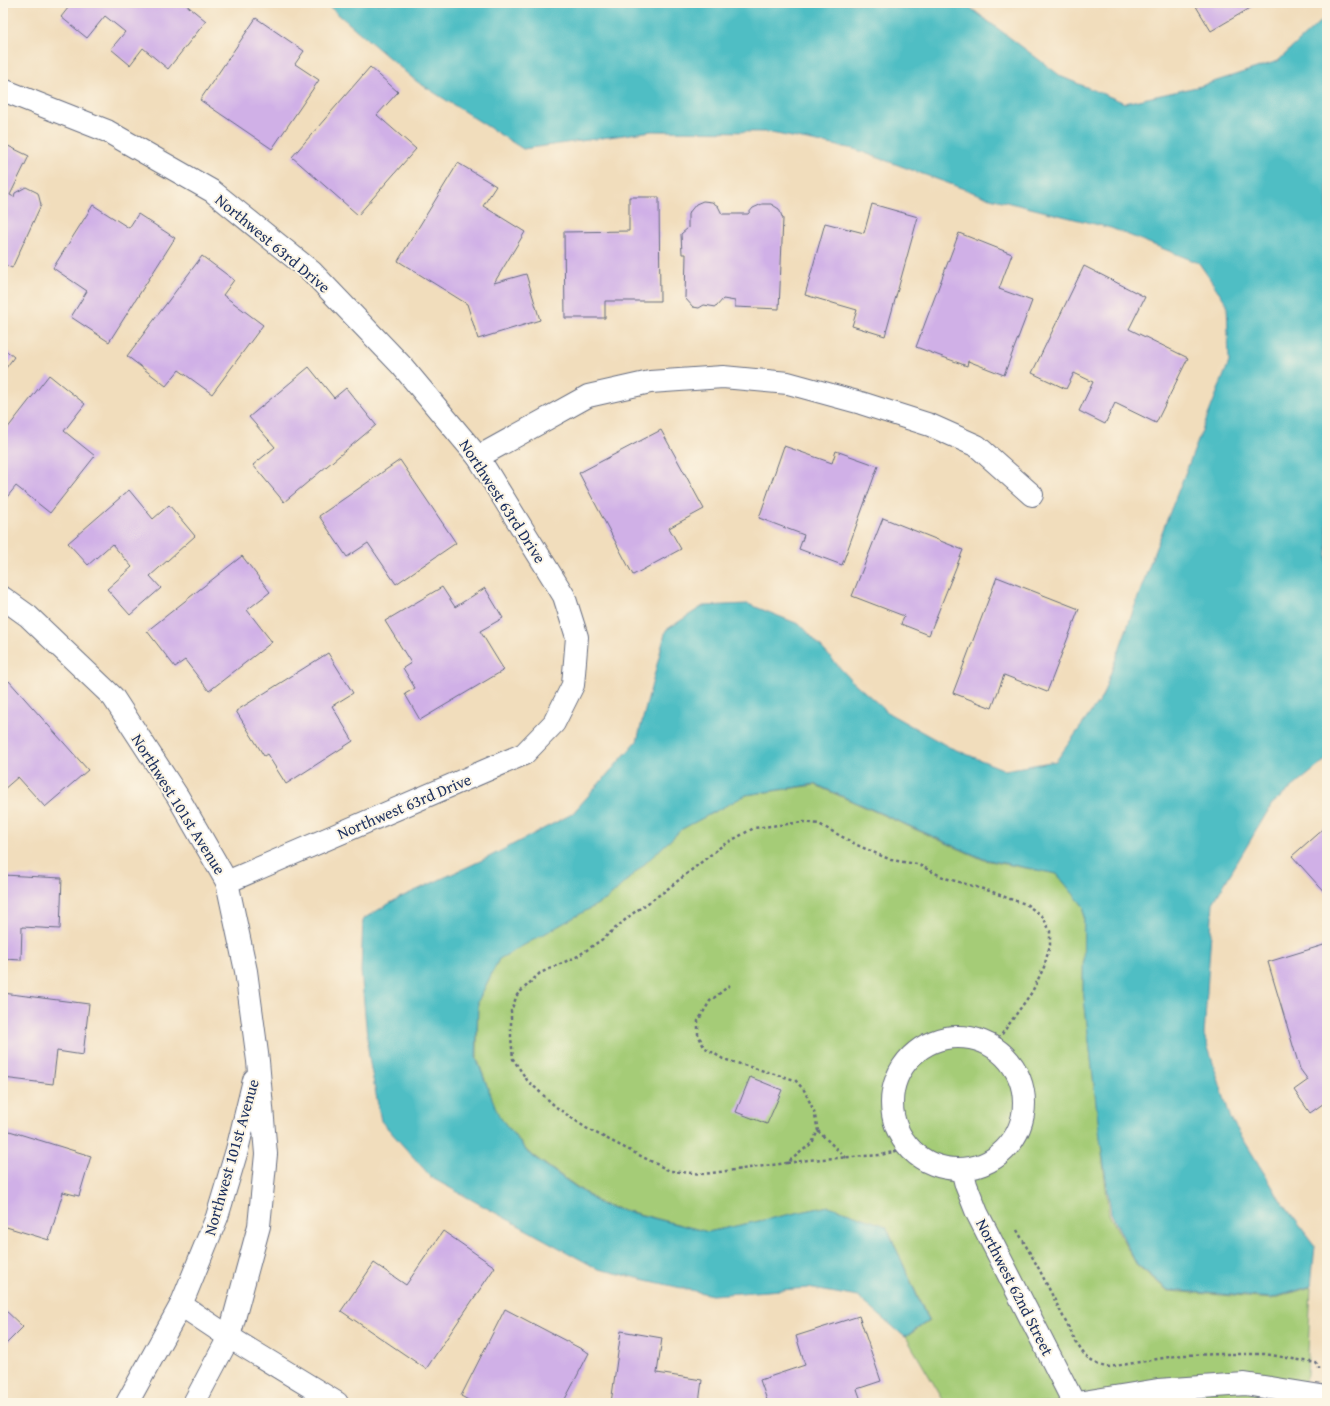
<svg xmlns="http://www.w3.org/2000/svg" width="1330" height="1406" viewBox="0 0 1330 1406" font-family="'Gentium Book Plus',serif">
<style>
.green{fill:#a5cc77;stroke:#607e6a}
.water{fill:#4fbec4;stroke:#357691}
.building{fill:#d0b0e7}
.lines{fill:none;stroke-linecap:round;stroke-linejoin:round}
.minor-casing{stroke:#666c7f;stroke-width:24}
.path{stroke:#666c7f;stroke-width:2.5;stroke-dasharray:3 3;stroke-linecap:butt}
.minor{stroke:#fff;stroke-width:22}
.labels{text-anchor:middle;stroke-width:4;stroke-linejoin:round;paint-order:stroke}
.street-label{font-size:16px;fill:#1b2f5e;stroke:#fcf5e5}
</style>
<rect width="100%" height="100%" fill="#fcf5e5"/>
<filter id="ink" filterUnits="userSpaceOnUse"><feTurbulence type="fractalNoise" baseFrequency=".025" numOctaves="2"/><feDisplacementMap in="SourceGraphic" scale="8" xChannelSelector="R" yChannelSelector="G"/><feConvolveMatrix kernelMatrix="1 2 1 2 8 2 1 2 1" color-interpolation-filters="sRGB"/></filter>
<filter id="wash" filterUnits="userSpaceOnUse"><feTurbulence type="fractalNoise" baseFrequency=".012" numOctaves="4" result="noise"/><feDisplacementMap in="SourceGraphic" scale="16" xChannelSelector="R" yChannelSelector="G"/><feGaussianBlur stdDeviation="0.9" result="paint"/><feColorMatrix in="noise" values="0 0 0 0 0 0 0 0 0 0 0 0 0 0 0 0 0 1.4 0 .05"/><feComposite in="paint" operator="in"/></filter>
<g filter="url(#wash)">
<rect width="100%" height="100%" fill="#f1ddbc"/>
<!-- green -->
<polygon class="green" points="815,785 984,860 1057,874 1084,907 1083,989 1109,1214 1136,1264 1168,1291 1272,1299 1311,1287 1307,1374 1299,1403 945,1403 906,1337 929,1321 886,1226 829,1206 708,1232 601,1204 528,1152 498,1115 477,1058 478,1001 499,959 607,899 682,829 746,795"/>
<!-- water -->
<polygon class="water" points="325,3 964,3 1062,77 1125,103 1201,86 1278,61 1327,15 1327,759 1272,804 1213,903 1204,1035 1231,1119 1281,1201 1315,1246 1311,1286 1272,1298 1168,1290 1136,1263 1111,1213 1100,1138 1083,989 1084,907 1057,874 984,859 815,784 746,795 682,829 607,899 499,959 478,1001 476,1058 499,1116 528,1153 601,1205 708,1232 829,1206 886,1226 928,1321 905,1337 858,1297 808,1288 712,1295 598,1269 432,1178 381,1121 369,1058 361,971 363,919 397,899 487,858 572,814 637,741 666,630 703,606 748,604 801,625 851,680 890,714 949,747 1005,770 1056,761 1102,697 1155,550 1229,362 1227,304 1199,263 1111,228 986,197 854,149 766,132 652,131 523,149 416,81"/>
<g id="blocks">
<!-- building -->
<g class="building">
<polygon points="72,3 184,3 206,21 168,69 143,48 130,65 111,49 125,32 105,16 87,38 61,17"/>
<polygon points="1194,3 1249,3 1252,7 1211,31"/>
<polygon points="256,18 304,51 295,64 319,80 272,149 200,100"/>
<polygon points="370,67 398,92 377,115 416,149 358,215 292,157"/>
<polygon points="4,144 29,156 10,195 14,197 15,193 26,187 38,193 41,205 12,268 3,264"/>
<polygon points="458,163 496,186 483,206 525,232 494,283 526,274 540,320 478,339 467,304 398,261"/>
<polygon points="629,197 659,197 660,301 605,301 605,318 565,318 564,232 629,231"/>
<polygon points="703,201 712,202 718,206 722,214 748,214 753,208 762,204 771,204 779,209 783,219 779,309 735,307 735,301 723,299 716,307 704,305 699,308 693,307 685,298 686,254 682,254 681,234 688,228 688,214 696,204"/>
<polygon points="872,204 918,217 885,336 852,326 857,310 805,295 825,223 864,233"/>
<polygon points="93,205 129,228 138,214 175,238 109,342 71,317 87,291 53,268"/>
<polygon points="959,233 1012,254 999,289 1032,301 1004,375 968,361 967,366 916,347"/>
<polygon points="202,256 234,280 223,295 263,325 212,394 179,370 166,386 127,356"/>
<polygon points="1084,266 1145,297 1129,329 1188,358 1156,423 1115,403 1105,424 1079,411 1093,382 1074,373 1066,389 1032,373"/>
<polygon points="3,348 14,357 3,372"/>
<polygon points="309,367 334,398 346,388 376,425 284,502 253,465 275,447 249,417"/>
<polygon points="49,375 85,404 64,431 95,456 50,513 16,486 3,502 3,434"/>
<polygon points="661,430 704,509 669,528 681,549 633,575 579,473"/>
<polygon points="784,446 832,463 836,451 878,466 842,565 799,549 804,535 759,518"/>
<polygon points="400,460 456,543 396,584 368,543 347,557 319,516"/>
<polygon points="129,490 153,519 169,505 195,536 150,576 161,588 130,615 107,589 132,567 112,544 88,565 68,543"/>
<polygon points="883,518 963,550 929,635 901,624 904,616 852,596"/>
<polygon points="242,556 270,592 247,610 272,642 209,691 185,660 175,667 147,631"/>
<polygon points="997,577 1079,609 1047,692 1004,675 992,708 953,693"/>
<polygon points="442,587 455,607 485,588 503,618 480,631 504,670 420,720 405,694 415,688 403,668 411,663 385,621"/>
<polygon points="328,653 353,693 332,706 353,741 286,784 267,754 264,756 236,711"/>
<polygon points="9,681 88,770 45,807 18,777 3,790 3,687"/>
<polygon points="1325,827 1327,829 1327,895 1292,856"/>
<polygon points="3,875 62,878 60,929 22,927 21,960 3,959"/>
<polygon points="1327,944 1327,1101 1310,1113 1294,1090 1308,1080 1300,1069 1268,962"/>
<polygon points="3,993 89,1004 83,1055 57,1051 53,1084 3,1078"/>
<polygon points="750,1077 782,1090 767,1124 736,1112"/>
<polygon points="3,1129 91,1156 79,1196 63,1192 49,1240 3,1226"/>
<polygon points="443,1231 495,1267 426,1369 341,1311 374,1263 406,1285"/>
<polygon points="3,1308 23,1327 3,1347"/>
<polygon points="505,1309 589,1353 563,1403 474,1403 461,1396"/>
<polygon points="859,1316 881,1381 857,1389 862,1403 768,1403 760,1380 805,1365 796,1336"/>
<polygon points="621,1331 662,1338 657,1373 702,1380 699,1403 611,1403"/>
</g>
</g>
</g>
<g filter="url(#ink)">
<use href="#blocks" fill-opacity="0" stroke="#666c7f" stroke-width="1"/>
<g class="lines">
<!-- minor casing -->
<g class="minor-casing">
<g id="minor">
<polyline points="3,90 107,131 212,191 312,272 402,366 478,457 564,596 577,637 573,685 554,723 524,754 227,882"/>
<polyline points="478,457 588,396 650,382 723,377 788,383 861,403 930,425 977,446 1032,495"/>
<polyline points="3,598 28,616 113,697 178,797 227,882 246,971 258,1061 266,1154 259,1226 229,1337 194,1403"/>
<circle cx="958" cy="1103" r="66"/>
<polyline points="962,1169 966,1185 977,1213 1074,1403"/>
<polyline points="181,1305 229,1337 337,1403"/>
<polyline points="127,1403 181,1305 217,1217 237,1150 254,1080"/>
<polyline points="1077,1403 1158,1390 1245,1384 1327,1397"/>
</g>
</g>
<!-- path -->
<g class="path">
<polyline points="730,985 710,1001 698,1021 698,1034 704,1047 723,1059 795,1080 804,1090 814,1111 818,1131 812,1143 787,1163 704,1174 670,1171 586,1128 556,1107 527,1080 513,1059 511,1037 511,1011 517,995 540,973 578,956 604,938 632,914 665,891 723,845 754,828 804,822 819,824 857,845 891,860 917,864 945,878 990,891 1010,899 1026,904 1043,917 1050,931 1050,945 1044,967 1032,992 992,1048"/>
<polyline points="818,1131 846,1158"/>
<polyline points="787,1163 808,1160 880,1155 893,1152 910,1145"/>
<path d="M1017,1230L1039,1269L1076,1342C1084,1356 1093,1366 1109,1367L1182,1355L1225,1354H1265L1316,1363L1319,1367V1369"/>
</g>
<!-- minor -->
<use href="#minor" class="minor"/>
</g>
</g>
<g class="labels">
<!-- street labels -->
<g class="street-label">
<text transform="translate(273 243) rotate(40)" y="6">Northwest 63rd Drive</text>
<text transform="translate(503 501) rotate(57)" y="6">Northwest 63rd Drive</text>
<text transform="translate(179 804) rotate(58)" y="6">Northwest 101st Avenue</text>
<text transform="translate(404 806) rotate(-23)" y="6">Northwest 63rd Drive</text>
<text transform="translate(231 1157) rotate(-74)" y="6">Northwest 101st Avenue</text>
<text transform="translate(1015 1287) rotate(63)" y="6">Northwest 62nd Street</text>
</g>
</g>
<!-- margin -->
<rect width="1330" height="1406" fill="none" stroke="#fcf5e5" stroke-width="16"/>
</svg>
